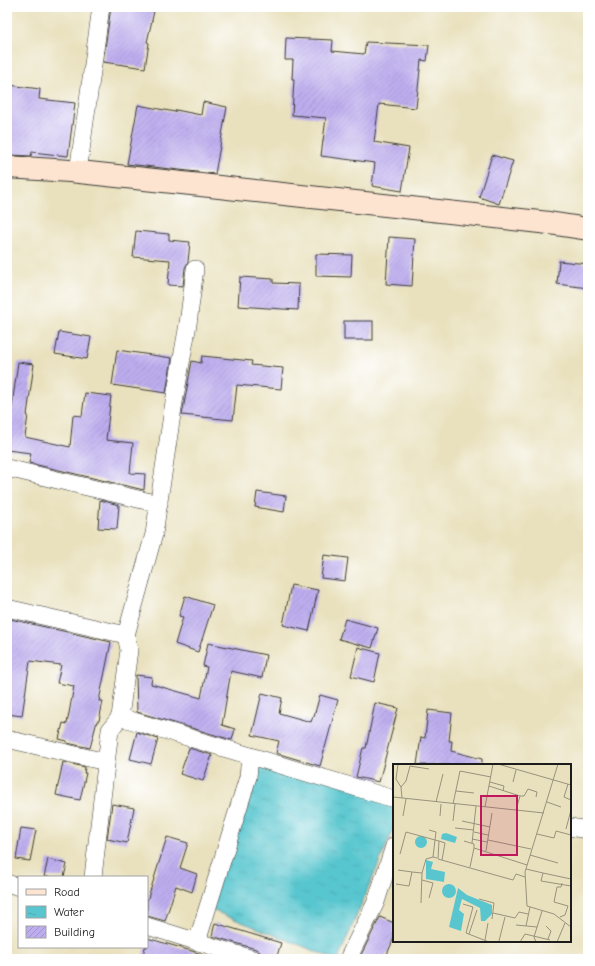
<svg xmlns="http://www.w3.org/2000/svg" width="595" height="966" viewBox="0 0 595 966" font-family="'Comic Neue',sans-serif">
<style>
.water{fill:url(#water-ripples);stroke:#3a7176}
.building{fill:url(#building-hatch)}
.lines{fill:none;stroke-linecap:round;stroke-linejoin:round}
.street-casing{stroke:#3b3a34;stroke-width:18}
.secondary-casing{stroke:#3b3a34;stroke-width:24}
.street{stroke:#fff;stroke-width:17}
.secondary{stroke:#fde4d1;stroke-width:22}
.inset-road{fill:none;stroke:#97927d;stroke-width:1}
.view{fill:#c2185b;fill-opacity:0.15;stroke:#c2185b;stroke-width:2}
.inset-edge{fill:none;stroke:#1c1c1c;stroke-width:2}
</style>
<defs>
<pattern id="water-ripples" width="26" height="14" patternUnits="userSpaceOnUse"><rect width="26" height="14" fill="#59c6cf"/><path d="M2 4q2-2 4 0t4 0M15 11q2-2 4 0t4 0" fill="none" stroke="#4daab1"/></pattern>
<pattern id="building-hatch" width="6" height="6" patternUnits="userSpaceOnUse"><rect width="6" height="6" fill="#bdadef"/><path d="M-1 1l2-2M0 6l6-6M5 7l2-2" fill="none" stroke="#a294cc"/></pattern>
</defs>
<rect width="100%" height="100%" fill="#fff"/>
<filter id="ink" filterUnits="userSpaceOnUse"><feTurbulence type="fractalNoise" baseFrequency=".025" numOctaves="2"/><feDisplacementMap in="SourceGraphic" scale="8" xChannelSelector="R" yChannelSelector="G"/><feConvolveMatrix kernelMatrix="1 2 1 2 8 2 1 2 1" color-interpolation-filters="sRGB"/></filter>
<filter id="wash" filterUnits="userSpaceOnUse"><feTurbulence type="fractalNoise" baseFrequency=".012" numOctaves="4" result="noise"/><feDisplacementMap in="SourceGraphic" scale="16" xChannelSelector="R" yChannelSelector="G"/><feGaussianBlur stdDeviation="0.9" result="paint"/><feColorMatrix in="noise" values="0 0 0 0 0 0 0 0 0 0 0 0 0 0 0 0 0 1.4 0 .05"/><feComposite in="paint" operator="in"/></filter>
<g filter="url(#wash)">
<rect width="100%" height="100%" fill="#e9e1be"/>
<!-- water -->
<polygon class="water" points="253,757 394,800 394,828 338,959 335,959 209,909"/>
<g id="blocks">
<!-- building -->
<g class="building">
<polygon points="111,7 155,7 147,42 149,43 145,68 103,62"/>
<polygon points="286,38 333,40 332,51 364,54 366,42 429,45 427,61 421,60 416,108 379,104 374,142 409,148 402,191 372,186 375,163 321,156 326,118 292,115 294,79 292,79 293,60 285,60"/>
<polygon points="9,85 40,89 39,99 75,103 68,156 32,152 31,156 7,155 7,98"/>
<polygon points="203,102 227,107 215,174 127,164 138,105 175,112 176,110 201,115"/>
<polygon points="492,155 513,161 499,204 479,197"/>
<polygon points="136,231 169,234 169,240 190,242 188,262 185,268 183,286 168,285 170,260 133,257"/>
<polygon points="389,237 415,239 412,286 386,284"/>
<polygon points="316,254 352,255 351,277 316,276"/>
<polygon points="559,261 588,264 588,288 557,284"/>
<polygon points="240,277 273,279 273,283 299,284 298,310 238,306"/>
<rect x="344" y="321" width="29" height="19"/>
<polygon points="59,332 91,337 87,359 55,354"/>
<polygon points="117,350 172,358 166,393 112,385"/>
<polygon points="202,356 252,361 251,365 283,368 281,389 237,385 233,420 182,415 192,361 201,363"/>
<polygon points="18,362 34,364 27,415 28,415 25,437 70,447 73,415 82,416 85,393 111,396 106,440 133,443 130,473 145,474 144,490 29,463 31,453 7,450 7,412 11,413"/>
<polygon points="257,492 286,496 284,512 255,507"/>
<polygon points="100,500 119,505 117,529 98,528"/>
<polygon points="324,555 348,558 345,581 321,578"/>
<polygon points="291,585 318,590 309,631 283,625"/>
<polygon points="185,596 213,605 198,652 175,644 183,617 179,616"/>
<polygon points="10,619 111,642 99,701 103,701 99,721 97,721 90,748 67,743 67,741 59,739 63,723 67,724 74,686 57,683 61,665 30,661 22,716 7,714 7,637"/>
<polygon points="345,619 378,628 372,648 339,639"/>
<polygon points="208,643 266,655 262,678 231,671 222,725 235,729 232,740 137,712 136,675 152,677 151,684 201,698 207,667 203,666"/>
<polygon points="358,647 380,653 374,682 351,676"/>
<polygon points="262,693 282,698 279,713 311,722 313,716 314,716 320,695 338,700 320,766 276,753 279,741 252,735"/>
<polygon points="375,703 398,708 379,782 356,777 363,748 366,748"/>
<polygon points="428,710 452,713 449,741 452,741 451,751 482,759 482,765 417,765 421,737 425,738"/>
<polygon points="137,732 158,739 151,764 130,759"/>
<polygon points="189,748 212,755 203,781 180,774"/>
<polygon points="63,762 85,767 84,773 86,773 80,800 56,795"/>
<polygon points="112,804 134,808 127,843 107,839"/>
<polygon points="21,828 36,830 30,861 16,859"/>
<polygon points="167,837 188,843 180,868 197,874 192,892 176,886 165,921 147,916 147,901"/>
<polygon points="48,859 67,864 64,877 44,877"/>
<polygon points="380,917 394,923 394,938 385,959 359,959"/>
<polygon points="215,923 281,943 276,959 263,958 261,953 256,949 212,936"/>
<polygon points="147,938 202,954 202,959 142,959 145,947 147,947"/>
</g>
</g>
</g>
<g filter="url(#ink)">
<use href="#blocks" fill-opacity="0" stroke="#3b3a34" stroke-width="1"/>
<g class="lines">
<!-- street casing -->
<g class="street-casing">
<g id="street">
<polyline points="78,172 101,7"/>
<polyline points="7,468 159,504"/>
<polyline points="7,608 126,635"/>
<polyline points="120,717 394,799"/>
<polyline points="7,739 106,762"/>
<polyline points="570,827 588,830"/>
<polyline points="93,877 110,730 120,717 129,650 126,635 154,534 173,408 188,324 195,269"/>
<polyline points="7,883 19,887"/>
<polyline points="147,926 253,959"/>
<polyline points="197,942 248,777 250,756"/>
<polyline points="348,959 376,902 394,846"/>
</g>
</g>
<!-- secondary casing -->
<g class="secondary-casing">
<polyline id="secondary" points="7,167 70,171 210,186 549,223 588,229"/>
</g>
<!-- street -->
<use href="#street" class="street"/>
<!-- secondary -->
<use href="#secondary" class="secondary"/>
</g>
</g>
<!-- overview -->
<g transform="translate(393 764)">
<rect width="178" height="178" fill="#e9e1be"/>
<path d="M53,69L64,73L62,79L48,75L49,70ZM22 78a6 6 0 1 1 12 0a6 6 0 1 1-12 0ZM33,96L40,98L38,105L52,108L51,118L33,115ZM49 127a7 7 0 1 1 14 0a7 7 0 1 1-14 0ZM65,124L74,131L99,141V150L92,157H88L87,144L69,135L66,146L71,150L68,167L56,163Z" fill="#59c6cf"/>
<path class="inset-road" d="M5,0L3,15L8,23L9,34M105,0L178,21M165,0L132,108L134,142L161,150L178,163M97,18L111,22L110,27M120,18L123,6M175,20L171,33L178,36M96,22L127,32L123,46M8,23L13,17L17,2L36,5M63,27L81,29M127,32H131L135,25L144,28L143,33M0,33L151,49M43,38L50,10M154,38L168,43M60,40L67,7L98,13M92,43L100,0M10,52L13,35M47,52L48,40M60,57L62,40M69,57L97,63M62,64L81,66M173,65L178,46M36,66L43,68L42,76L46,77L45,95L120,116L123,110L132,113M81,68L95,71M144,70L161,74L163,67L178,71M79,75L94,78M95,76L138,85M46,77L52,79L49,96M71,77L81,80V84M79,79L83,42M93,87L99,49M7,90L13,68L42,76L40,93L44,94M137,91L165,99M77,103L81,84L134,101M133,105L150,109L148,117L178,122M5,106L19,108M150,109L178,115M29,116L40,119L36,134M3,120L16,122L19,108L29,109M86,135L101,139L99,155M28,139L29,109L33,95L40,93M70,140L80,143L73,169L96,178M100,149L122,154L126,148L135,150M167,153L172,151L175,142L161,138L164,123H168L169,119M123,161L144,163M133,162L137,143M153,162L158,167L155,175M76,170L84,146M92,176L95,159M106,177L112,153M127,178L132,170L157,176M143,178L141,173L149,147M164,178L172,159"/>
<path class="view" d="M88,32H124V91H88Z"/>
<rect width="178" height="178" class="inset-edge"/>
</g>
<!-- margin -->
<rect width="595" height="966" fill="none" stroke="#fff" stroke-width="24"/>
<!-- legend -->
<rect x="18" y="876" width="130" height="72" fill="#ffffff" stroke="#a4a4a4"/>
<rect x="26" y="889" width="20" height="6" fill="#fde4d1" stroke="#a4a4a4"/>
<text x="54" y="896" font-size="12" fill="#1c1c1c">Road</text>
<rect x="26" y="906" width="20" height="12" fill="url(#water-ripples)" stroke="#a4a4a4"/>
<text x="54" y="916" font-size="12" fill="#1c1c1c">Water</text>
<rect x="26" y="926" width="20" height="12" fill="url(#building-hatch)" stroke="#a4a4a4"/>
<text x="54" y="936" font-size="12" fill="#1c1c1c">Building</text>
</svg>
